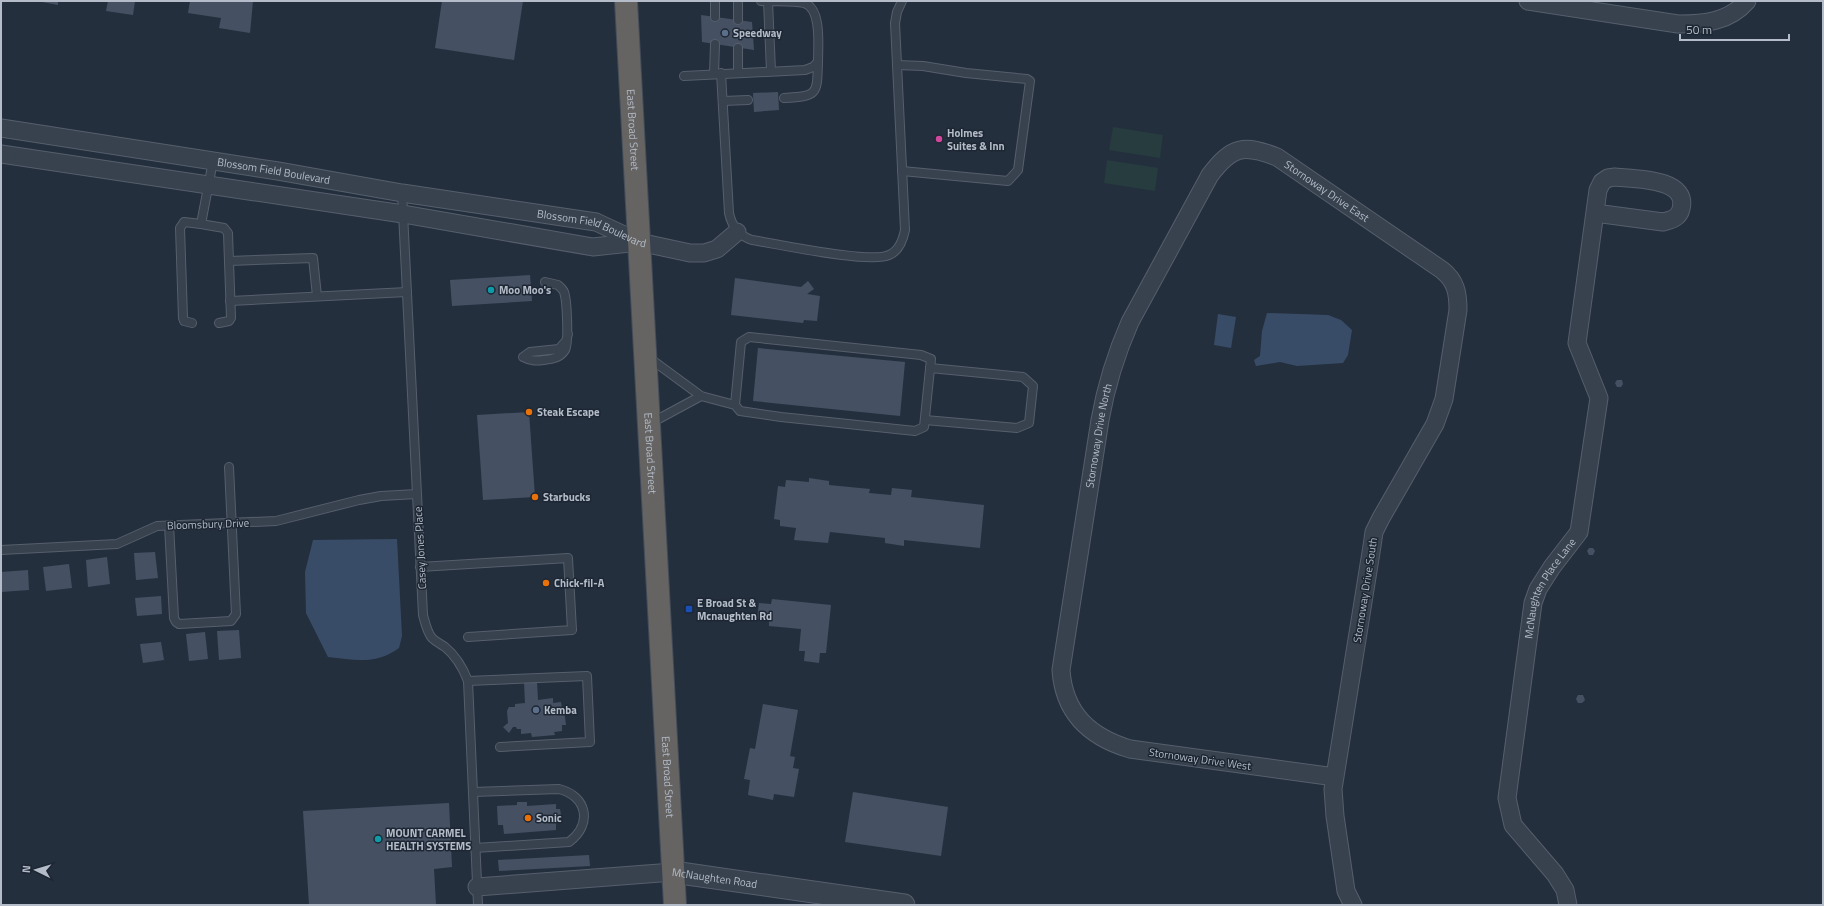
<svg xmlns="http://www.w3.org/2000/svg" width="1824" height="906" viewBox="0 0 1824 906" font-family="'Titillium Web',sans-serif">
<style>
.green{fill:#263c3f}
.water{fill:#394c67}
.building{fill:#455162}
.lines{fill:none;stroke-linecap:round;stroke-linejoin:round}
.service-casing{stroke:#565f6c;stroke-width:10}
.minor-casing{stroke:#565f6c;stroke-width:19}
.tertiary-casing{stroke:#565f6c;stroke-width:23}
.trunk-casing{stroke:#434c59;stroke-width:24}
.service{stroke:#38414e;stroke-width:8}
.minor{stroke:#38414e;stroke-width:17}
.tertiary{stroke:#38414e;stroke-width:21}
.trunk{stroke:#656462;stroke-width:22}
.service-dot{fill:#5c6f8a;stroke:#1d2633;stroke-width:1.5}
.hotel-dot{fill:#d1479c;stroke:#1d2633;stroke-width:1.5}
.culture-dot{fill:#0f9aa8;stroke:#1d2633;stroke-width:1.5}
.food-dot{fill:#e8710a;stroke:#1d2633;stroke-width:1.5}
.transit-dot{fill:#1a4fb4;stroke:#1d2633;stroke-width:1.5}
.labels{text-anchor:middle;stroke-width:3;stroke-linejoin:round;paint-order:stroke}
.poi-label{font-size:11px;font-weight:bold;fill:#b4bcc9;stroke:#1d2633;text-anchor:start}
.street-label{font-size:11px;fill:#b4bcc9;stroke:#1d2633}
</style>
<rect width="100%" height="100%" fill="#242f3e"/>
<!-- green -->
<g class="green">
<polygon points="1113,127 1163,135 1160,158 1109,150"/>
<polygon points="1107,160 1158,168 1155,191 1104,183"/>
</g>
<!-- water -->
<g class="water">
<polygon points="1267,313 1328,315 1341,320 1352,330 1348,355 1343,363 1297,366 1280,362 1256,366 1254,360 1260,356 1262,331"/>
<polygon points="1218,314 1236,317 1231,348 1214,345"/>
<path d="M397,539L402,636L399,648C376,665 355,660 328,657L306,613L305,572L313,540Z"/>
</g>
<!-- building -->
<g class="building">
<polygon points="37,1 58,1 58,5"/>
<polygon points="108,1 135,1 133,15 106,11"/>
<polygon points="190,1 253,1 250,33 219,28 221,18 188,13"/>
<polygon points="442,1 523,1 514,60 435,48"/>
<polygon points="701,15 752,22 754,50 702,42"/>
<polygon points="778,92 779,110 754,112 753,93"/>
<polygon points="530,275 532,301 452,306 450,280"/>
<polygon points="735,278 801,287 808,281 814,289 807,294 820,296 817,321 804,320 803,323 731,315"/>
<polygon points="758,348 905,362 900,416 753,401"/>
<polygon points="1617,380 1622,380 1623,384 1621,387 1617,387 1615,383"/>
<polygon points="529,412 535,497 483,500 477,415"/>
<polygon points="809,478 829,481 829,485 870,489 869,493 891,495 892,488 912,490 911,497 984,505 980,548 904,540 904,546 885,543 885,538 830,532 828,543 794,540 796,528 780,526 780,520 774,519 778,486 785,487 786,480 809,482"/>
<polygon points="1589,548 1593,548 1595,551 1593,555 1589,555 1587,551"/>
<polygon points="155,552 158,578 136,580 134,553"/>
<polygon points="107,557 110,584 88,587 86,560"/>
<polygon points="69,564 72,588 46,591 43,567"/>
<polygon points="28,570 29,590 1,592 1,572"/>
<polygon points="161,596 162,614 137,616 135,598"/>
<polygon points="772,599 831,605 826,653 820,653 819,663 804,661 805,651 799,651 801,629 769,626 769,620 757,619 759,603 771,604"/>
<polygon points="239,630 241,658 219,660 217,631"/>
<polygon points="205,632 208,659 189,661 186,634"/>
<polygon points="161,642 164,660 143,663 140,644"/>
<polygon points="537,681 538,700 553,698 553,703 561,702 562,709 564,709 566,725 562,725 562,731 554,732 555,735 532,737 531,733 521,734 521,729 517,729 516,727 513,727 509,733 503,727 508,723 507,711 509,707 515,707 515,704 525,703 524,682"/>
<polygon points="1578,695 1583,695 1585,700 1582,703 1578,703 1576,699"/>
<polygon points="763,704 798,710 790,756 795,757 793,768 799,769 794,797 774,794 773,800 748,795 750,780 744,779 750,748 755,749"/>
<polygon points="853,792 948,807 941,856 845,842"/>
<polygon points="517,802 527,802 527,806 556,804 556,809 560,809 561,815 558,815 558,821 556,821 556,830 504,834 503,825 498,825 497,806 517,805"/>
<polygon points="449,803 452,867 434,869 436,905 309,905 303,811"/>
<polygon points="589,855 590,866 499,871 498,860"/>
</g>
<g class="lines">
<!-- service casing -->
<g class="service-casing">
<g id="service">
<polyline points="715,1 715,17"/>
<polyline points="738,1 738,20"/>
<polyline points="768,1 771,71"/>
<polyline points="738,48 738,72"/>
<polyline points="897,65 923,66 966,73 1027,79 1030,81 1018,170 1008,181 902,171"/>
<path d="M721,73L729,213C732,227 739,236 752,240C778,244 870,264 889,255C899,251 903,240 905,230L895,23L897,12L902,1"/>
<polyline points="714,74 715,44"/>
<path d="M684,76L805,70L813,67L818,62C818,46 822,8 804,3C791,0 774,2 761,1"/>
<path d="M784,98C818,96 817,95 818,62"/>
<polyline points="723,101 748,100"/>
<path d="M402,193L423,615C425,622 427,632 432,638C436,642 441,644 445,647C456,656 463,668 468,681L478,905"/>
<polyline points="201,224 224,228 228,233 231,318 229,321 219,323"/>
<polyline points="229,261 313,258 317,296"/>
<path d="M545,282L558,285C560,287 563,289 564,292C567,300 569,343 565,350C560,358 552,359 544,360C535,361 531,361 523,357L530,352L559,349L566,341L568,334"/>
<polyline points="230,301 407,292"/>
<polyline points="192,323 184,321 183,318 180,228 184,222 201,224 213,161"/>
<polyline points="648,357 701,396 735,405 740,411 781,417 915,431 924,427 931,359 921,355 749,337 741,342 735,405"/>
<polyline points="925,420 1017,428 1029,423 1033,386 1023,377 930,368"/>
<polyline points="651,423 701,396"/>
<polyline points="169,525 174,618 176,622 179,624 231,621 236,614 229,467"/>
<polyline points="1,550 117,544 157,526 276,521 359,500 381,496 417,494"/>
<polyline points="420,567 568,558 572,630 468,637"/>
<polyline points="468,681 587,676 590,742 500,747"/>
<path d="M473,792L559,789C587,796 593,824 569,842L475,848"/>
</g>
</g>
<!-- minor casing -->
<g class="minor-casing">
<g id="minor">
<path d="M1528,1L1678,24C1704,24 1729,22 1747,1"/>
<path id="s1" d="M1,128L278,171L402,193L596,222L639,242L690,253H704L717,249L737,232"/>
<polyline points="1,154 403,214 593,247 639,242"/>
<path id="s2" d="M1335,777L1130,749C1090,737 1064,714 1061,670L1100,420C1106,386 1116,354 1130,322L1210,175C1232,146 1244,144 1277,157L1442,270C1456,281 1458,293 1458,310L1444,399L1435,424L1381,518L1374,532L1372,546L1333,789L1335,816L1346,891L1353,905"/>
<polyline points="477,887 673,872"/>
<path id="s3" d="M1568,905L1565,890L1555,874L1513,825L1507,798L1533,603L1538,589L1552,567L1579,532L1599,398L1577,343L1598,190L1602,182L1608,178L1615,177C1635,179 1689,178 1681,209C1679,218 1671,220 1663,222L1595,213"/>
</g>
</g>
<!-- tertiary casing -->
<g class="tertiary-casing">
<g id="tertiary">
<path id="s4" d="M673,872L904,905"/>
</g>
</g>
<!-- trunk casing -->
<g class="trunk-casing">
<g id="trunk">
<path id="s5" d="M626,1L675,905"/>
</g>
</g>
<!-- service -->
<use href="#service" class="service"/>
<!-- minor -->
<use href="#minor" class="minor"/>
<!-- tertiary -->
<use href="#tertiary" class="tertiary"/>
<!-- trunk -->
<use href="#trunk" class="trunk"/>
</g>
<!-- markers -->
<g class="service-dot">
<circle cx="725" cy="33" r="4"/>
<circle cx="536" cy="710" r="4"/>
</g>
<circle class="hotel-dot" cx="939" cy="139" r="4"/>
<g class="culture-dot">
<circle cx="491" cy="290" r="4"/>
<circle cx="378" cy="839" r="4"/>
</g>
<g class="food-dot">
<circle cx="529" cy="412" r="4"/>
<circle cx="535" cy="497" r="4"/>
<circle cx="546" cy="583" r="4"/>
<circle cx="528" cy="818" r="4"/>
</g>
<rect class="transit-dot" x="685" y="605" width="8" height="8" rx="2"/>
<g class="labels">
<!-- poi labels -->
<g class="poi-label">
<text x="733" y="37">Speedway</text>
<text x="947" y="137">Holmes<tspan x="947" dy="13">Suites &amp; Inn</tspan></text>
<text x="499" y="294">Moo Moo's</text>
<text x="537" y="416">Steak Escape</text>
<text x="543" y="501">Starbucks</text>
<text x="554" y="587">Chick-fil-A</text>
<text x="697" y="607">E Broad St &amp;<tspan x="697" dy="13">Mcnaughten Rd</tspan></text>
<text x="544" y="714">Kemba</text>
<text x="536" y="822">Sonic</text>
<text x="386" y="837">MOUNT CARMEL<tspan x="386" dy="13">HEALTH SYSTEMS</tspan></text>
</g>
<!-- street labels -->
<g class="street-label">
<text dy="4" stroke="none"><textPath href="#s5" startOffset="129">East Broad Street</textPath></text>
<text dy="4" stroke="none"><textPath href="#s1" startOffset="276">Blossom Field Boulevard</textPath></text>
<text dy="4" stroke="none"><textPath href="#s2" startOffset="981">Stornoway Drive East</textPath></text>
<text dy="4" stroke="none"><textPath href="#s1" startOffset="600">Blossom Field Boulevard</textPath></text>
<text dy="4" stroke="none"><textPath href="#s2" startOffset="557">Stornoway Drive North</textPath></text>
<text dy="4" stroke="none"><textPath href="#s5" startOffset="453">East Broad Street</textPath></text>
<text transform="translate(208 524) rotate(-2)" y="4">Bloomsbury Drive</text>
<text transform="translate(420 548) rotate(-93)" y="4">Casey Jones Place</text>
<text dy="4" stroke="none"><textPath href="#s3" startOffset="343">McNaughten Place Lane</textPath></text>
<text transform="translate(1365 590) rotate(-81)" y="4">Stornoway Drive South</text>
<text transform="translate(1200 759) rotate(8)" y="4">Stornoway Drive West</text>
<text dy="4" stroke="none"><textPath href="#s5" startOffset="777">East Broad Street</textPath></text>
<text dy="4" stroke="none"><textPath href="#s4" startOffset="42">McNaughten Road</textPath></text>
</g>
</g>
<!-- border -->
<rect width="1824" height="906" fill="none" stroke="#b4bcc9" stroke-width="4"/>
<!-- north arrow -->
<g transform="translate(36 870) rotate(275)" stroke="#1d2633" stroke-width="3" paint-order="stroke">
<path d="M0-3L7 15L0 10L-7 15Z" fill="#b4bcc9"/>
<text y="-6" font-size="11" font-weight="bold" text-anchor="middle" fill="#b4bcc9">N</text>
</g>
<!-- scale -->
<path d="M1680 34v6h109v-6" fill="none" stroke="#b4bcc9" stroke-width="2"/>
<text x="1686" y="34" font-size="12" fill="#b4bcc9" stroke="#1d2633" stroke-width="3" paint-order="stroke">50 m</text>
</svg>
